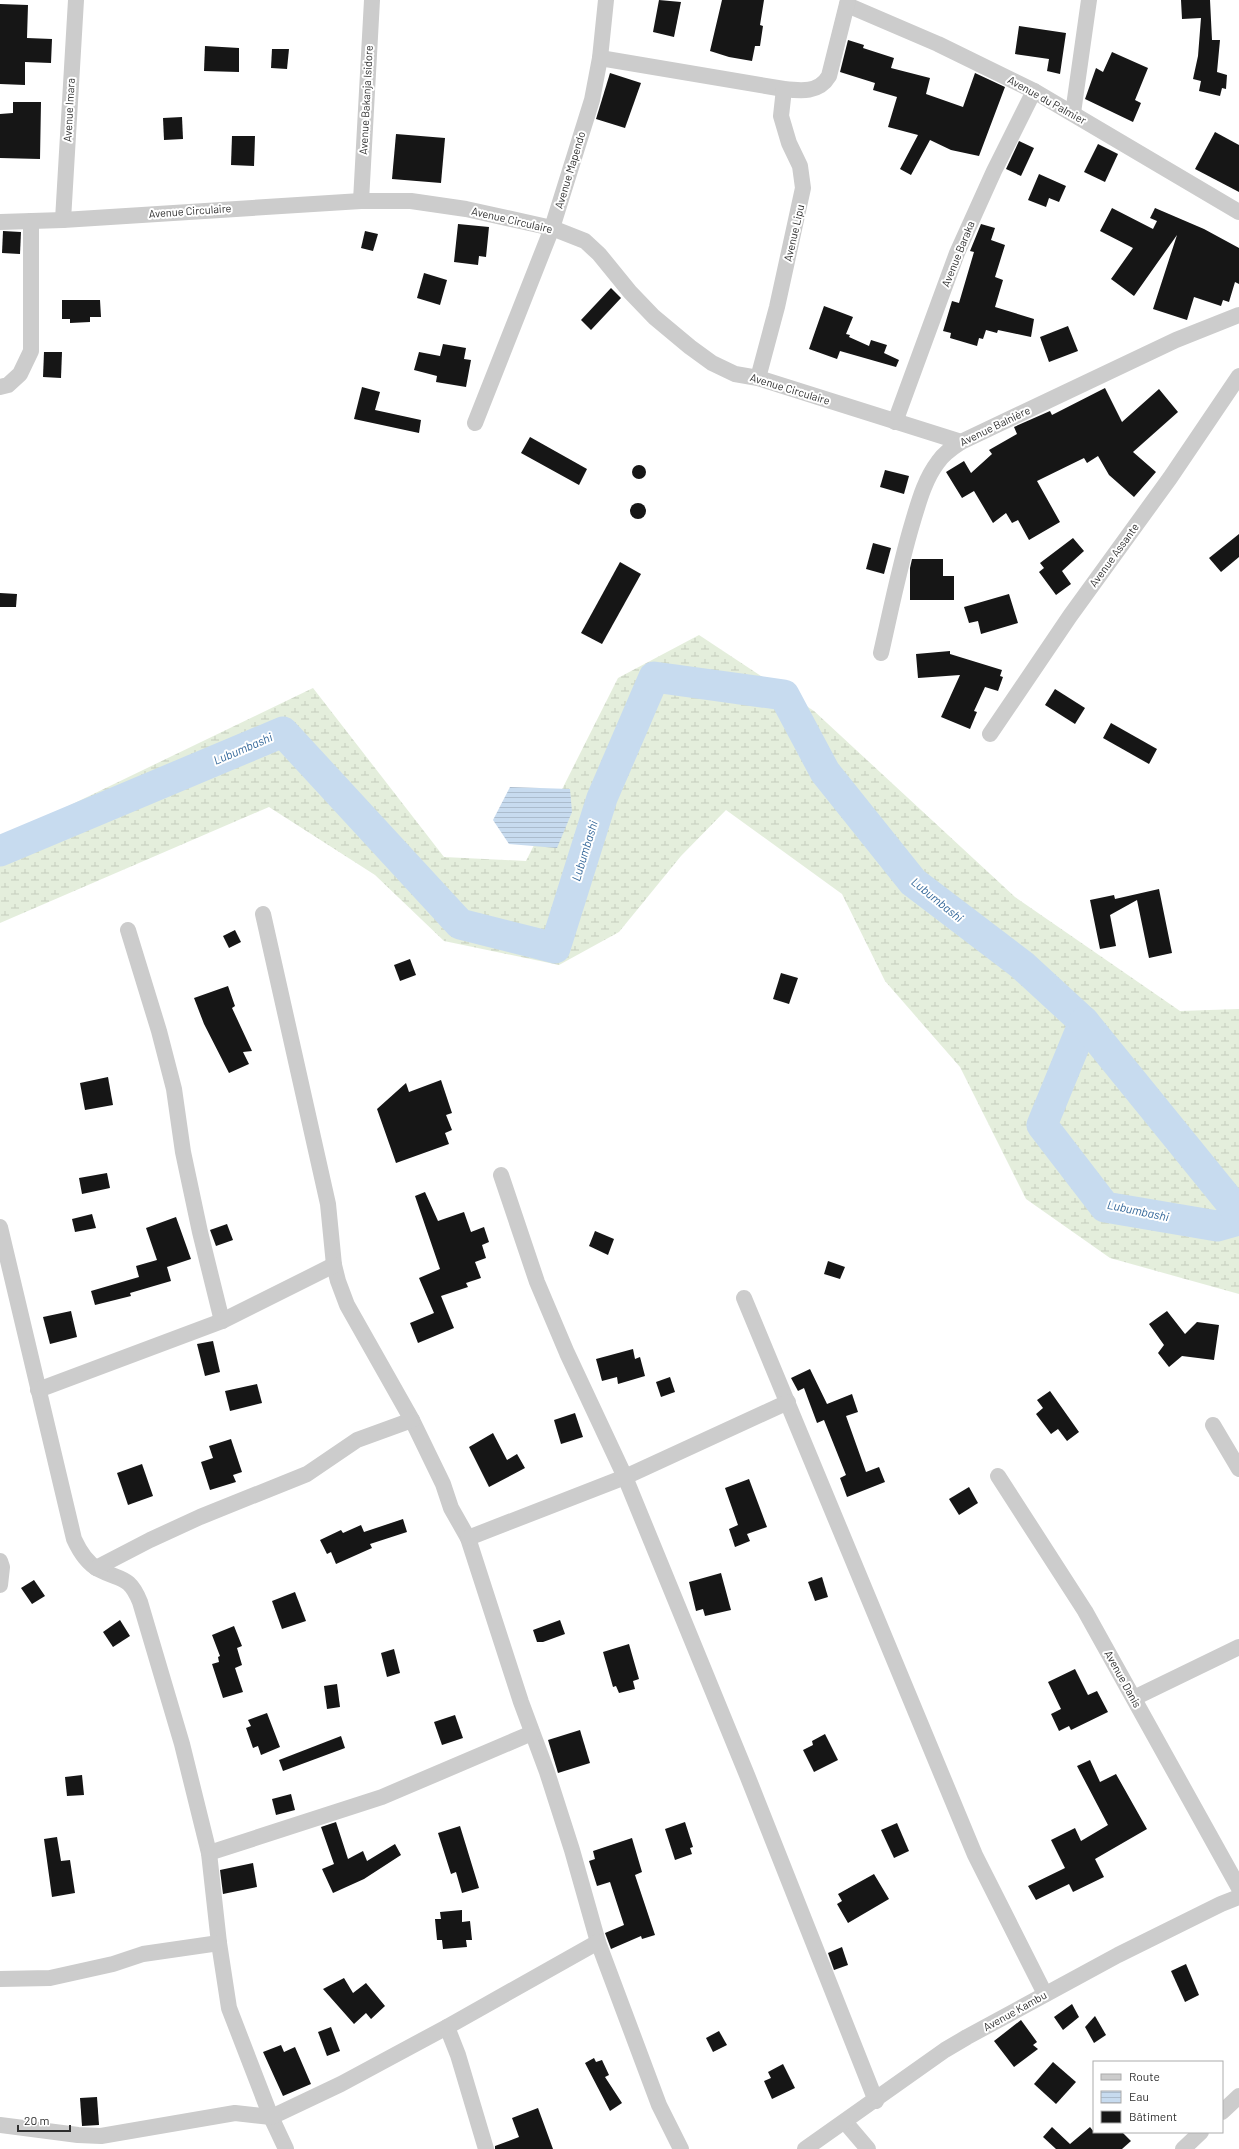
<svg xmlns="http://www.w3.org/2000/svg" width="1239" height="2149" viewBox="0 0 1239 2149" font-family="Barlow,sans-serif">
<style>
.wetland{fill:url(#wetland-marsh)}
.water{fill:url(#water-rules)}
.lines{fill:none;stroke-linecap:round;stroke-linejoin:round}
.river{stroke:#c7dbef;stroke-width:31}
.building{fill:#161616}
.street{stroke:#ccc;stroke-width:16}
.labels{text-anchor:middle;stroke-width:4;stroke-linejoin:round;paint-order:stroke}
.street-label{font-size:11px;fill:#2f2f2f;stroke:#fff}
.water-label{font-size:12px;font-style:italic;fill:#35689a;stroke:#fff}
</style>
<defs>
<pattern id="wetland-marsh" width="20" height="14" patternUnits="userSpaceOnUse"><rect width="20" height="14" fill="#e4eedc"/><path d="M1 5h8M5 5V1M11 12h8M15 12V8" fill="none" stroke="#c4ccbd"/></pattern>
<pattern id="water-rules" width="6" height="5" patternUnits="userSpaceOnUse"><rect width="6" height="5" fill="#c7dbef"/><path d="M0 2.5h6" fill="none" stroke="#abbccd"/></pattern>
</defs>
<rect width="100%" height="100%" fill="#fff"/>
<!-- wetland -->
<polygon class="wetland" points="699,635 814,711 1015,897 1180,1011 1239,1009 1239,1294 1110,1258 1026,1199 960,1067 885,981 842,894 726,810 681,856 619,932 559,965 444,941 375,875 269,807 0,923 0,839 313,688 444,857 526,861 618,678"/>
<!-- water -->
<polygon class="water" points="510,787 570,789 572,812 557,848 509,844 493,820"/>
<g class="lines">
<!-- river -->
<g class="river">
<polyline points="0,851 283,732 460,924 555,948 602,798 654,677 784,695 825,772 913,882 1022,965 1084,1022 1042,1125 1105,1207 1217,1226 1239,1220"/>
<polyline points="1084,1022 1239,1213"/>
</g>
</g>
<!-- building -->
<g class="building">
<polygon points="659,0 681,2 674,37 653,32"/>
<polygon points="722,0 764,0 760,25 763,26 760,46 755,46 752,61 729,57 710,51"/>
<polygon points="1181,0 1210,0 1212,40 1220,40 1217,72 1227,75 1226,89 1222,88 1220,96 1199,91 1201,81 1193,79 1198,56 1201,18 1182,19"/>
<polygon points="0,4 28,5 27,38 52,39 51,63 25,62 25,85 0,84"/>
<polygon points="1019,26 1066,33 1060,74 1047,71 1049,59 1015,54"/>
<polygon points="848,40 864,45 863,48 894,58 891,68 930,78 926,94 963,107 975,73 1005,87 979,156 951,150 930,140 911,175 900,169 918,135 888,127 897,97 873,90 875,83 840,72"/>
<polygon points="205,46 239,48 239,72 204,71"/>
<polygon points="272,49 289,49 287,69 271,68"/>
<polygon points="1112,52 1148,68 1135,100 1141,103 1133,122 1085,99 1096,68 1103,72"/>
<polygon points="610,73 641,83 625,128 596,119"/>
<polygon points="13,102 41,102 40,159 0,158 0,114 13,113"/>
<polygon points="182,117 183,139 164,140 163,118"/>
<polygon points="1215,132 1239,145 1239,192 1195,169"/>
<polygon points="396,134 445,138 441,183 392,179"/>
<polygon points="232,136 255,136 254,166 231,165"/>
<polygon points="1019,141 1034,148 1021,176 1006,169"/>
<polygon points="1098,144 1118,154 1105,182 1084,172"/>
<polygon points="1039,174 1066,186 1059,202 1049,198 1046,207 1028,200"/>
<polygon points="1112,208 1153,229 1157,221 1150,218 1155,208 1204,229 1239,248 1239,284 1235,282 1229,302 1223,300 1221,306 1194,297 1187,320 1153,309 1177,235 1134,296 1111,279 1133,248 1100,231"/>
<polygon points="458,224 489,227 486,257 479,256 478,265 454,262"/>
<polygon points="981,224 995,228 991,240 1005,245 995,277 1003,280 995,307 1034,319 1031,337 998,330 997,333 986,330 983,339 979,338 977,346 950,338 951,333 943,331 952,301 959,303 974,252 970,251"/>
<polygon points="3,231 21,232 20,254 2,253"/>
<polygon points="365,231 378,234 373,251 361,248"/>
<polygon points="424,273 447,280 440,305 417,298"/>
<polygon points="611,288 621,298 591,330 581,320"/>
<polygon points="62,300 100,300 101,317 90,317 90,322 70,323 70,319 62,319"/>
<polygon points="824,306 853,317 846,334 850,335 849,337 869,346 871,340 887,345 884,353 899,360 896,367 840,351 837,359 809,349"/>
<polygon points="1068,326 1078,351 1049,362 1040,337"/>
<polygon points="443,344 466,348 464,359 471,360 466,387 436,382 437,376 414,370 419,352 440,356"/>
<polygon points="44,352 62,352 61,378 43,377"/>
<polygon points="362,387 380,392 375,410 421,420 419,433 354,419"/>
<polygon points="1105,388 1122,422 1159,389 1178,412 1133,452 1156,472 1134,497 1109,475 1098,456 1087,463 1084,458 1037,481 1060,522 1029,540 1018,520 1012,523 1006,513 993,523 974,491 962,498 946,472 964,461 971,473 992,454 989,450 1017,434 1014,427 1050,411 1052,415"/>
<polygon points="530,437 587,469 579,485 521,453"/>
<circle cx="639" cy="472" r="7"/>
<polygon points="885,470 909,476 904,494 880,487"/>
<circle cx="638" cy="511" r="8"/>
<polygon points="1239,534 1239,557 1221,572 1209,558"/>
<polygon points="1073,538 1084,551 1062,571 1071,584 1056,595 1039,572 1044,568 1040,563"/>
<polygon points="873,543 891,548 884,574 866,569"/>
<polygon points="912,559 943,559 943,576 954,576 954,600 910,600 910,568"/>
<polygon points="620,562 641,574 602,644 581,633"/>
<polygon points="0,593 17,594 16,607 0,607"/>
<polygon points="1009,594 1018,623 981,634 978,621 969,623 964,607"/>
<polygon points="950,651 950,654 1002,670 1000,676 1003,677 998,691 985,687 974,711 977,712 970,729 941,717 960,675 918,678 916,654"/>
<polygon points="1055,689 1085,708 1075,724 1045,705"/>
<polygon points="1111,723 1157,749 1149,764 1103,738"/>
<polygon points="1159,889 1172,953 1149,958 1137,900 1110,915 1116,946 1100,949 1090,900 1114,895 1115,899"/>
<polygon points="235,930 241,942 229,948 223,936"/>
<polygon points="410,959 416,975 400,981 394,965"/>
<polygon points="781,973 798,978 789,1004 773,999"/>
<polygon points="228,986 235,1006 232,1008 252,1051 243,1052 249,1064 229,1073 204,1024 194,998"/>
<polygon points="108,1077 113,1105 85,1110 80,1083"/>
<polygon points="441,1080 452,1113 446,1115 452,1130 445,1133 449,1144 396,1163 377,1109 406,1083 409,1092"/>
<polygon points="107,1173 110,1188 82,1194 79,1178"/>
<polygon points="425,1192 438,1221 464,1212 471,1232 484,1227 489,1242 482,1245 486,1258 475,1262 481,1278 466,1283 468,1287 441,1296 454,1328 418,1343 410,1323 434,1313 419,1278 440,1269 415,1196"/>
<polygon points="92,1214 96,1228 75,1232 72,1219"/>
<polygon points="176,1217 191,1259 167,1267 171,1281 130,1293 131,1296 95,1305 91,1291 139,1277 136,1266 157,1260 146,1228"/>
<polygon points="227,1224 233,1240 216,1246 210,1230"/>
<polygon points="595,1231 614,1239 608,1255 589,1246"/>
<polygon points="828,1261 845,1267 840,1279 824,1274"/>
<polygon points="71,1311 77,1337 50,1344 43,1317"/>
<polygon points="1167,1311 1185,1334 1197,1322 1219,1325 1214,1360 1182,1356 1169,1367 1158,1353 1164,1345 1149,1324"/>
<polygon points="213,1341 220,1372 205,1376 197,1344"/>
<polygon points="633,1349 635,1359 640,1357 645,1376 618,1384 617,1377 602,1381 596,1359"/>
<polygon points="810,1369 827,1404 852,1394 858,1412 846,1416 866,1472 879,1467 885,1482 847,1497 840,1478 846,1475 824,1420 817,1423 804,1388 798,1391 791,1378"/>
<polygon points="670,1377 675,1392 661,1397 656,1382"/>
<polygon points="257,1384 262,1403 230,1411 225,1391"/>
<polygon points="1050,1391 1079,1432 1067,1441 1058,1429 1051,1434 1036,1414 1043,1408 1037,1400"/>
<polygon points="575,1413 583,1437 561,1444 554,1420"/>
<polygon points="493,1433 507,1460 517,1454 525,1468 489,1487 469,1447"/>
<polygon points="231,1439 242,1472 233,1475 236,1482 210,1490 201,1462 213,1458 209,1446"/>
<polygon points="142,1464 153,1496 128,1505 117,1473"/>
<polygon points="749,1479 767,1527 747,1534 750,1541 735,1547 729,1529 738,1525 725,1488"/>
<polygon points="969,1487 978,1503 959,1515 949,1499"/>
<polygon points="403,1519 407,1532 370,1544 372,1548 336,1564 331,1552 327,1554 320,1540 341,1530 343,1533 361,1525 364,1532"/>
<polygon points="721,1573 731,1610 705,1616 703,1609 696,1611 689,1582"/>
<polygon points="822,1577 828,1597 815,1601 808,1582"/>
<polygon points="34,1580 45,1596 32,1604 21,1588"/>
<polygon points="295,1592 306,1621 282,1629 272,1601"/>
<polygon points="120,1620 130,1636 113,1647 103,1632"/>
<polygon points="560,1620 565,1634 543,1642 537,1642 533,1630"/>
<polygon points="234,1626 242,1646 237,1648 242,1665 235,1668 243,1692 223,1698 212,1664 219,1662 218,1657 220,1656 212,1635"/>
<polygon points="629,1644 639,1679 633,1681 635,1689 619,1693 616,1686 613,1687 603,1652"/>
<polygon points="394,1649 400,1673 387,1677 381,1653"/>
<polygon points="1075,1669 1088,1695 1097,1691 1108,1712 1071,1730 1069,1726 1059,1731 1051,1714 1061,1709 1048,1682"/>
<polygon points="337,1684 340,1707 327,1709 324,1686"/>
<polygon points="267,1713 280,1747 261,1755 258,1746 253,1748 246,1728 251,1726 248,1720"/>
<polygon points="455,1715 463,1738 442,1745 434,1722"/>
<polygon points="580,1730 590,1763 558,1773 548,1740"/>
<polygon points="825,1734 838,1760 814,1772 803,1750 813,1745 812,1741"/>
<polygon points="341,1736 345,1748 283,1771 279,1760"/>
<polygon points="1090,1760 1100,1782 1116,1774 1147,1829 1095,1859 1104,1877 1073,1892 1069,1884 1036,1900 1028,1886 1065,1868 1051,1840 1075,1828 1081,1841 1108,1825 1077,1766"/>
<polygon points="82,1775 84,1795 67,1796 65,1777"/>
<polygon points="291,1794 295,1810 276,1815 272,1799"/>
<polygon points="336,1822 348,1859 363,1851 367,1861 395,1844 401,1855 364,1879 333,1893 322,1869 334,1864 321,1827"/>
<polygon points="685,1822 693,1847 690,1848 692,1854 675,1860 665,1829"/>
<polygon points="897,1823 909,1851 894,1858 881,1830"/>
<polygon points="460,1826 479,1888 462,1893 456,1872 451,1874 438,1833"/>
<polygon points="57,1837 61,1861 70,1860 75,1893 52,1897 44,1839"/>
<polygon points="632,1838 642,1872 635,1875 655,1935 642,1939 641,1936 611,1949 605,1933 624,1925 610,1882 597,1886 589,1861 595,1859 593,1851"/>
<polygon points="253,1863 257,1887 223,1894 220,1870"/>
<polygon points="874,1874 889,1899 848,1923 837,1904 842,1901 838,1894"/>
<polygon points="462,1910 462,1922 470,1921 472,1940 466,1940 467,1947 443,1949 442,1940 437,1940 435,1919 441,1919 440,1912"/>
<polygon points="842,1947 848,1965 834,1970 828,1953"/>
<polygon points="1186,1964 1199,1995 1185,2002 1171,1971"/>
<polygon points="344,1978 353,1993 366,1983 385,2006 371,2019 366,2013 354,2024 323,1989"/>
<polygon points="1072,2004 1079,2017 1063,2030 1054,2017"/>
<polygon points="1095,2016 1106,2035 1094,2043 1085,2027"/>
<polygon points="1021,2020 1037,2042 1033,2045 1038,2049 1014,2067 994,2041"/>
<polygon points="331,2027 340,2051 327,2056 318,2032"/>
<polygon points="719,2031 727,2045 713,2052 706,2038"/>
<polygon points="281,2045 284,2052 295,2047 311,2084 283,2096 263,2052"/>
<polygon points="594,2058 596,2062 602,2060 609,2075 605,2077 622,2103 610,2111 585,2063"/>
<polygon points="1053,2062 1076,2082 1056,2104 1034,2084"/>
<polygon points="783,2064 795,2088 772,2099 764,2081 771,2078 768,2072"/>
<polygon points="97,2097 99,2125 82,2126 80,2098"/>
<polygon points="538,2108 553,2149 495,2149 495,2146 519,2137 512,2118"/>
<polygon points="1052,2127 1070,2144 1090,2127 1094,2132 1122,2132 1131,2141 1122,2149 1056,2149 1043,2137"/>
</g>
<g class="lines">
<!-- street -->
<g class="street">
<polyline points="847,5 938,44 1034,91 1239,212"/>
<path d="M600,58L784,89C801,91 819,93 829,76L848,0"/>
<polyline points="1073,113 1089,0"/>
<polyline points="361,201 372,0"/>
<polyline points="63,220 76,0"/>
<polyline points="0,222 63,220 361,201 411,201 466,209 552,228 585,241 599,254 630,292 654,317 690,347 712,363 735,374 758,378 961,442"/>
<polyline points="758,378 777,307 803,188 800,166 789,143 781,116 784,89"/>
<polyline points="0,387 8,385 20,374 31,351 31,221"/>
<polyline points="895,422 957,253 994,171 1034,91"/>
<polyline points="475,423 552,228 592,100 600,58 606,0"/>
<path d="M881,653C891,609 900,564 913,521C919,501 925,479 938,462C944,453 952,448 961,442L1176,340L1239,315"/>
<polyline points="990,734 1070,616 1170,478 1239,376"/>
<polyline points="263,914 328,1204 334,1265 338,1281 347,1305 412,1420 443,1484 451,1508 468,1538 521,1702 547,1772 572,1850 598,1942 659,2105 681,2149"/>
<polyline points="128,930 159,1031 174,1089 183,1152 200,1232 222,1321"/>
<polyline points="501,1175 537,1282 567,1353 625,1477 747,1775 876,2101"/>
<path d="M0,1227L74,1539C79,1550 87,1563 98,1569C121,1581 129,1575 140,1602L182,1744L209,1853L219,1943L229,2008L271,2117L286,2149"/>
<polyline points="744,1298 975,1855 1045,1994"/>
<polyline points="38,1390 222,1321 334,1265"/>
<polyline points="1213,1425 1239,1469"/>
<polyline points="998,1476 1085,1611 1239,1888"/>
<polyline points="468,1538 625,1477 788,1402"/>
<polyline points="0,1561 2,1567 0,1585"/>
<polyline points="96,1568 150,1540 200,1517 307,1474 357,1440 412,1420"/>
<polyline points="1134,1698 1239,1647"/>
<polyline points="209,1853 382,1797 532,1733"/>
<polyline points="0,1979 50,1978 113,1964 143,1954 219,1943"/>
<polyline points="447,2027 458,2055 486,2149"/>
<polyline points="1222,2112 1239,2096"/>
<polyline points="845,2122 868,2149"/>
<polyline points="0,2125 78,2135 101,2136 235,2113 271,2117 282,2112 341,2084 447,2027 598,1942"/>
<polyline points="805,2149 945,2050 967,2037 1118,1955 1221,1904 1239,1897"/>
<polyline points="1183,2149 1201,2132"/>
</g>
</g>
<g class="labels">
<!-- street labels -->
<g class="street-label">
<text transform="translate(366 100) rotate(-87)" y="4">Avenue Bakanja Isidore</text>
<text transform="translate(1047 100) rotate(29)" y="4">Avenue du Palmier</text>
<text transform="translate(69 110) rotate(-87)" y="4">Avenue Imara</text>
<text transform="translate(570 170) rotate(-73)" y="4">Avenue Mapendo</text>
<text transform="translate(190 211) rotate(-4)" y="4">Avenue Circulaire</text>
<text transform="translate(512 220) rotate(13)" y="4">Avenue Circulaire</text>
<text transform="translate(794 233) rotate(-77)" y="4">Avenue Lipu</text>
<text transform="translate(958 254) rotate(-68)" y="4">Avenue Baraka</text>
<text transform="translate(790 389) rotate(17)" y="4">Avenue Circulaire</text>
<text transform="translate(995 426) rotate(-26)" y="4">Avenue Balnière</text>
<text transform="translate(1114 555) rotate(-54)" y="4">Avenue Assante</text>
<text transform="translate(1123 1679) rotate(61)" y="4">Avenue Danis</text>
<text transform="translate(1015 2011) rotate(-29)" y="4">Avenue Kambu</text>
</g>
<!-- water labels -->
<g class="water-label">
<text transform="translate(243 749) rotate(-23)" y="4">Lubumbashi</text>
<text transform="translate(585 851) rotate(-73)" y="4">Lubumbashi</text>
<text transform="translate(937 900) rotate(39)" y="4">Lubumbashi</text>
<text transform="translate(1138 1211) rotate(12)" y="4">Lubumbashi</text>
</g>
</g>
<!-- legend -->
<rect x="1093" y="2061" width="130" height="72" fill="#ffffff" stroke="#acacac"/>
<rect x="1101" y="2074" width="20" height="6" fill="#cccccc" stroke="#acacac"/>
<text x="1129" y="2081" font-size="12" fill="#2f2f2f">Route</text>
<rect x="1101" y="2091" width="20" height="12" fill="url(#water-rules)" stroke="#acacac"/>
<text x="1129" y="2101" font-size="12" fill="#2f2f2f">Eau</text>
<rect x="1101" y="2111" width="20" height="12" fill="#161616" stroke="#acacac"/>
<text x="1129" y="2121" font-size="12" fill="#2f2f2f">Bâtiment</text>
<!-- scale -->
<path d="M18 2125v6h52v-6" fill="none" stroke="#2f2f2f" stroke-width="2"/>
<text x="24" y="2125" font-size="12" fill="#2f2f2f" stroke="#ffffff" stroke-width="3" paint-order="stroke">20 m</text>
</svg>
